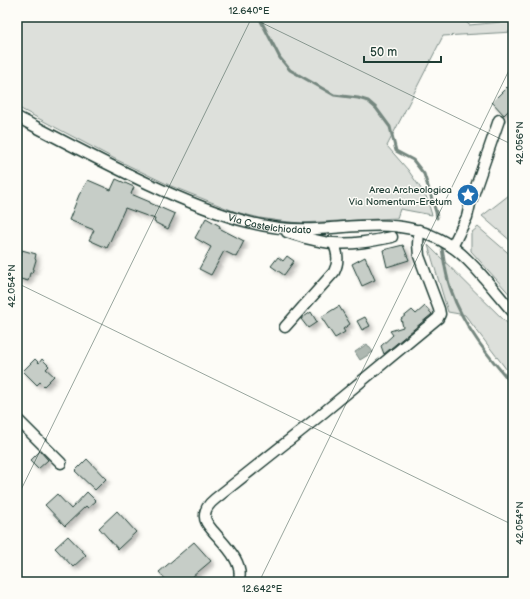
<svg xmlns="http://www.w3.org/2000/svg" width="530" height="599" viewBox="0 0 530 599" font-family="'Balsamiq Sans',sans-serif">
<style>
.green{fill:#dde0db;stroke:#7e8e88}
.water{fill:#aeb8b1;stroke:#75877f}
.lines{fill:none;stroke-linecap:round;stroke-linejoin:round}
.stream{stroke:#75877f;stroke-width:3}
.building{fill:#c6cdc7;stroke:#1f3d34;filter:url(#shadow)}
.minor-casing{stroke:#1f3d34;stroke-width:13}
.minor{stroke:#fdfcf7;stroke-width:10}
.ticks{fill:none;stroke:#1f3d34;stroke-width:1;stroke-opacity:0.45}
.labels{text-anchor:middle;stroke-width:3;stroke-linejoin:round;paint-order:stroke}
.poi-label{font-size:10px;fill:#1f3d34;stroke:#fdfcf7;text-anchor:end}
.street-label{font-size:10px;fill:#1f3d34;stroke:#fdfcf7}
.neatline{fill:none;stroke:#1f3d34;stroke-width:1.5}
.ticks-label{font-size:10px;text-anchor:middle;fill:#1f3d34}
</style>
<defs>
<filter id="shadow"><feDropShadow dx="3.5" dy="3.5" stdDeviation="2" flood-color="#0004"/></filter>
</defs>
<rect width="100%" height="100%" fill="#fdfcf7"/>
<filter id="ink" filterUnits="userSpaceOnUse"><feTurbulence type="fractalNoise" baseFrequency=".025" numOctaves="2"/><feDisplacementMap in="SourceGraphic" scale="8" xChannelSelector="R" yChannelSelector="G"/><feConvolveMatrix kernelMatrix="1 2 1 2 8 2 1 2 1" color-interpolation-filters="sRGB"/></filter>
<g filter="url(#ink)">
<!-- green -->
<g class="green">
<polygon points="17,17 461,17 469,25 513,21 513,32 443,36 387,146 408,170 426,196 432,215 400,209 397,218 301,223 280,221 260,218 236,212 171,186 115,159 17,107"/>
<polygon points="513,192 513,243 482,216"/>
<polygon points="478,227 513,257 513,298 471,251 471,233"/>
<polygon points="428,245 513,329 513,378 465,315 448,312"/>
</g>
<!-- water -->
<polygon class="water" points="367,344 373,352 360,360 355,352"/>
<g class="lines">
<!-- stream -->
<g class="stream">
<polyline points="259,17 280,58 290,70 334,95 358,98 368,101 376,108 390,127 396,151 413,160 424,174 436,212 437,218"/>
<path d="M442,248C444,262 446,277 451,290C463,326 489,357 513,385"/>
</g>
</g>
<!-- building -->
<g class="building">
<polygon points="507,87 513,93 513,106 504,115 492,102"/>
<polygon points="116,179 134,187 131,194 150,202 150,203 175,214 168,229 154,222 155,219 125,208 107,248 89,240 94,230 69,220 79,195 88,180 111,190"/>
<polygon points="206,218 220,226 219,228 244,241 236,257 224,251 211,275 199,269 211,247 195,238"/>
<polygon points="403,245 409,260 387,267 383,250"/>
<polygon points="22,250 36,254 35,259 36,260 32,273 30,273 28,281 17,278 17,254 21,255"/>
<polygon points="287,256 294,261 284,275 271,266 278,257 283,261"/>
<polygon points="365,257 375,280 362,286 352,264"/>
<polygon points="339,306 350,324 343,329 345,332 335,338 321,317"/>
<polygon points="425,306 432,314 384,354 381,346 393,335 390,331 403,327 401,319 412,310 416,314"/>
<polygon points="311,312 317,322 308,328 301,319"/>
<polygon points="365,317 370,326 362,330 357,321"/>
<polygon points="35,359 39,363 42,359 49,366 46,369 54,376 44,386 40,382 37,385 23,371"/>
<polygon points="40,451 48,460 38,469 30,461"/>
<polygon points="87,459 106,479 95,490 75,471"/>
<polygon points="87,492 96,501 88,508 86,506 65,526 45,505 57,494 71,509"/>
<polygon points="117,511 136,532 118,549 99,528"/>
<polygon points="68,536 86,555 73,567 55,548"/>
<polygon points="194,542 211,561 186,582 168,582 159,572"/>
</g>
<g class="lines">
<!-- minor casing -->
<g class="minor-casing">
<g id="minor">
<path id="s1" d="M17,117C61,140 104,163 149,184C181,199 213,213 248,222C270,228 294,230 317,229C366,226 407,217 451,246C473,261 495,292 513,312"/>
<path d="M287,232C302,237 317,242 333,243C353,245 373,241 392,237"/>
<polyline points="452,247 467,217 470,204 499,120"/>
<path d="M285,327L334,272C339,262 338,254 334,244"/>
<polyline points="17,419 61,463"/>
<path d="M238,582C246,564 224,544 213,531C209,526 204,521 205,515C205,508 210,503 215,499L312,422L438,318L440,314L439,309L419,256L418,244L419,230"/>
</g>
</g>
<!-- minor -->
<use href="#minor" class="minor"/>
</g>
</g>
<!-- ticks -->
<path class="ticks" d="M250,17L513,145M17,283L513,525M17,498L252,17M259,582L513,62"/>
<!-- icons -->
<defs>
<g id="sight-disc" transform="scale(1.15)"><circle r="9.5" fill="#1f6fb2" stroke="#fdfcf7"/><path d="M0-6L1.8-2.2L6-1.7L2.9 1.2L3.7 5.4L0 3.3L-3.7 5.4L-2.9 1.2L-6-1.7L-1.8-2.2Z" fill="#fff"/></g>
</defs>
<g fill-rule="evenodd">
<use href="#sight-disc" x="468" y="195"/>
</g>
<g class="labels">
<!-- poi labels -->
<g class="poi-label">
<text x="452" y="193">Area Archeologica<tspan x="452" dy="12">Via Nomentum-Eretum</tspan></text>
</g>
<!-- street labels -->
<g class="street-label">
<text dy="4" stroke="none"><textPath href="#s1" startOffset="276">Via Castelchiodato</textPath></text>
</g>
</g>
<!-- margin -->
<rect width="530" height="599" fill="none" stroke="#fdfcf7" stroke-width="44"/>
<!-- scale -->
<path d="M364 56v6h77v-6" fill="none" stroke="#1f3d34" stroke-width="2"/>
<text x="370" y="56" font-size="12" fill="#1f3d34" stroke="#fdfcf7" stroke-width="3" paint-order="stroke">50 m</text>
<rect x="22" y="22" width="486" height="555" class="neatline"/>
<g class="ticks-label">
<text x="249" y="14">12.640°E</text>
<text transform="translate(519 143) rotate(-90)" y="4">42.056°N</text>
<text transform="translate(11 286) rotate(-90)" y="4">42.054°N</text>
<text transform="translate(519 523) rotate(-90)" y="4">42.054°N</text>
<text x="262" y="592">12.642°E</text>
</g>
</svg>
